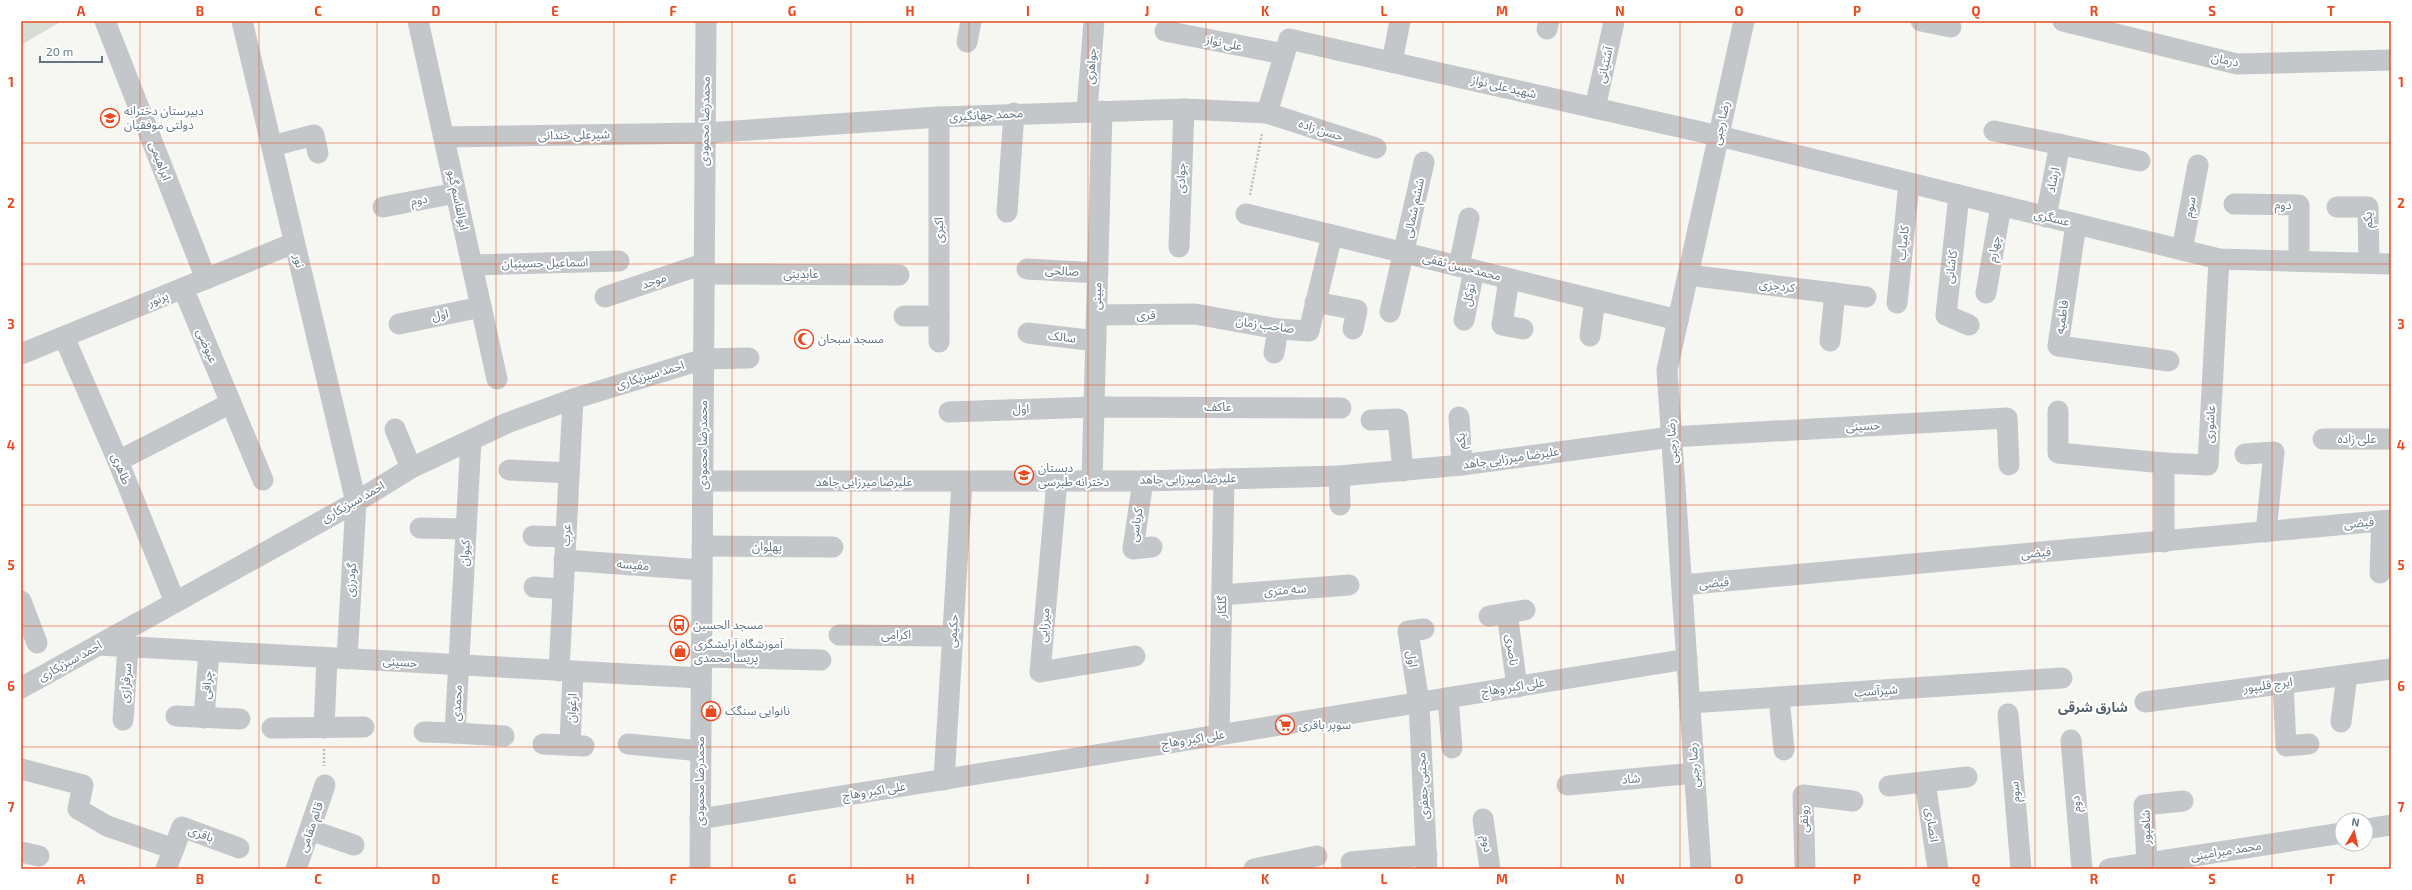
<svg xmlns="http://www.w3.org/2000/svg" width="2412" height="890" viewBox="0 0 2412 890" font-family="'Exo 2','Noto Sans Arabic',sans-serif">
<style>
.green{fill:#d7ddd3}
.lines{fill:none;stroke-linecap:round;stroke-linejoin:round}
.path{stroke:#bcbfc1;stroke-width:2.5;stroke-dasharray:2 2;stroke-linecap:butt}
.minor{stroke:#c3c7ca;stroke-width:21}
.grid{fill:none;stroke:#e8491f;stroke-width:1;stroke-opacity:0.55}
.labels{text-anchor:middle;stroke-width:4;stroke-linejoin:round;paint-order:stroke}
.street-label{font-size:12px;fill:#637684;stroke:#fff}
.poi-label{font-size:12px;fill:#637684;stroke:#fff;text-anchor:start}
.neighbourhood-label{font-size:13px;font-weight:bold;fill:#525f69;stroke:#fff}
.neatline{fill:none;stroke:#e8491f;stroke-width:1.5}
.grid-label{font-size:13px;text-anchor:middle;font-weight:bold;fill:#e8491f}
</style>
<rect width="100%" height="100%" fill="#f6f6f2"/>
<!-- green -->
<polygon class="green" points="21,21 62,21 21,45"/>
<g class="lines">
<!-- path -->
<g class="path">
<polyline points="1250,195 1262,133"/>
<polyline points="324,749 324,766"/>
</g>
<!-- minor -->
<g class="minor">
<polyline points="105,21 206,279"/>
<polyline points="242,21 356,502 347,659"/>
<polyline points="418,21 497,379"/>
<polyline points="1921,21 1951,27"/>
<polyline points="2063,21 2237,64 2391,60"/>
<polyline points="1547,29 1549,21"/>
<polyline points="1165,31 1284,54"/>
<polyline points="967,42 971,21"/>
<polyline points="1392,62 1400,21"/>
<polyline points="1595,108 1614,22"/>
<polyline points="1087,111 1094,21"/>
<polyline points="1267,113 1289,39 1719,136 2219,259 2391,264"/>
<polyline points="1994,131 2140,161"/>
<polyline points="444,137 705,133 939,117 1184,109 1267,113 1376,148"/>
<polyline points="272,146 314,135 318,153"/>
<polyline points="1959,195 1946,315 1969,325"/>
<polyline points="2234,204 2299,205 2299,261"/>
<polyline points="383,207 456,193"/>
<polyline points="2337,207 2368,207 2369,263"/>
<polyline points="1007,212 1014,113"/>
<polyline points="1246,214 1678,320"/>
<polyline points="2046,217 2060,144"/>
<polyline points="2076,224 2058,346 2169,361"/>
<polyline points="1179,247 1184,109"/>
<polyline points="2182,250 2198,165"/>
<polyline points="472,265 619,261"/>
<polyline points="1459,266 1469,218"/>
<polyline points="1027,269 1098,273"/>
<polyline points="703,274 899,275"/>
<polyline points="1688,275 1866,297"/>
<polyline points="1509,279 1502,325 1523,329"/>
<polyline points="183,288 263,480"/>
<polyline points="1986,293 2001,206"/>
<polyline points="605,297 703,264"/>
<polyline points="1315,302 1357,310 1353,329"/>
<polyline points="1897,303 1909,183"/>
<polyline points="1390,312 1424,162"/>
<polyline points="1097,315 1195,314 1278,329 1309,331 1332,235"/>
<polyline points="904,316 939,316"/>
<polyline points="1464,320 1474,270"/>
<polyline points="399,324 481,307"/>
<polyline points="1028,333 1096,341"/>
<polyline points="1590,336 1595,300"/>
<polyline points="64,337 118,461 175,602"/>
<polyline points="1830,341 1835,293"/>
<polyline points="939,342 939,117"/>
<polyline points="1274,353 1278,329"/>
<polyline points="21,354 294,243"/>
<polyline points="2058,411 2058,453 2164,463"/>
<polyline points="949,412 1094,407 1341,408"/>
<polyline points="1459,417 1462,465"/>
<polyline points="1371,420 1398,419 1403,471"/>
<polyline points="395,429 411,468"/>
<polyline points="2323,439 2391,439"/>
<polyline points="2245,454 2274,452 2266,532"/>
<polyline points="118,461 231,403"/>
<polyline points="509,470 569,473"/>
<polyline points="1339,476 1340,505"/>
<polyline points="703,481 1143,481 1339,476 1462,465 1671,437 2007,418 2009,465"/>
<polyline points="1057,481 1040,672 1135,656"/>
<polyline points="1092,481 1102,111"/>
<polyline points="1143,481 1133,549 1152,547"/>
<polyline points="420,528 466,529"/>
<polyline points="533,536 566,537"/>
<polyline points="2164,542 2164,463 2208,465 2219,259"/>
<polyline points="702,546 833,547"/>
<polyline points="564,560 702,570"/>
<polyline points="2380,573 2382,521"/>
<polyline points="1682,585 2391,520"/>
<polyline points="534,587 563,589"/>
<polyline points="1222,595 1349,585"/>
<polyline points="21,601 37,643"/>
<polyline points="1507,613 1517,687"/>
<polyline points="1489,616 1525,610"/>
<polyline points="1424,629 1408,631 1419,703 1427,869"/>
<polyline points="839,635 953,636"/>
<polyline points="98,645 701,678"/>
<polyline points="701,657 821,660"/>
<polyline points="559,671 573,399"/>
<polyline points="2283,683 2286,746 2309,744"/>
<polyline points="21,688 356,502 411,468 507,423 573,399 704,359 749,358"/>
<polyline points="1779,697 1784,750"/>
<polyline points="1448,698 1452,748"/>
<polyline points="2145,702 2391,669"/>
<polyline points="1690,703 2062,678"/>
<polyline points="2008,714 2021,869"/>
<polyline points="176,716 240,719"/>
<polyline points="204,718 209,651"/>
<polyline points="123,720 128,647"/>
<polyline points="2341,722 2347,675"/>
<polyline points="272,728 364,727"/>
<polyline points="324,728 327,658"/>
<polyline points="424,732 455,733 471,440"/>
<polyline points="455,733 504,736"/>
<polyline points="1219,735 1224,479"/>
<polyline points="2071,740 2082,869"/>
<polyline points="543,744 584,746"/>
<polyline points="628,744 701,751"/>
<polyline points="570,745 573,671"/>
<polyline points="21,769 83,785 78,809 107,826 174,849"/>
<polyline points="944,780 962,482"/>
<polyline points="1925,782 1938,869"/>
<polyline points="1567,785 1695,773"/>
<polyline points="1889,786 1967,777"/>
<polyline points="700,819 1687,659"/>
<polyline points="1483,819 1490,869"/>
<polyline points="2366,829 2391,825"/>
<polyline points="310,830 354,845"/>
<polyline points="21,852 39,856"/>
<polyline points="1351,862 1427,855"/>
<polyline points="2147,863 2144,805 2183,801"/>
<polyline points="166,869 182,827 239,848"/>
<polyline points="296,869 325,785"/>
<polyline points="700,869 706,21"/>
<polyline points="1254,869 1317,856"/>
<polyline points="1701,869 1667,370 1744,21"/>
<polyline points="1805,869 1803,795 1853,801"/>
<polyline points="2109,869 2342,833"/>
</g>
</g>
<!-- grid -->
<path class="grid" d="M140,21V869M259,21V869M377,21V869M496,21V869M614,21V869M732,21V869M851,21V869M969,21V869M1088,21V869M1206,21V869M1324,21V869M1443,21V869M1561,21V869M1680,21V869M1798,21V869M1916,21V869M2035,21V869M2153,21V869M2272,21V869M21,143H2391M21,264H2391M21,385H2391M21,505H2391M21,626H2391M21,747H2391"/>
<!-- icons -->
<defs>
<g id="school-ring" transform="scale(1)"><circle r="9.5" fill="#fff" stroke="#e8491f" stroke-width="1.5"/><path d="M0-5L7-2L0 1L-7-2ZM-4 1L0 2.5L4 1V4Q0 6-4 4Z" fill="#e8491f"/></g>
<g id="mosque-ring" transform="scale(1)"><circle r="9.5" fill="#fff" stroke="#e8491f" stroke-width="1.5"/><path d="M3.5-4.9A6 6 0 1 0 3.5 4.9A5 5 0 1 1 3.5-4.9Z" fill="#e8491f"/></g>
<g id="bus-ring" transform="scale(1)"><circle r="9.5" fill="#fff" stroke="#e8491f" stroke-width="1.5"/><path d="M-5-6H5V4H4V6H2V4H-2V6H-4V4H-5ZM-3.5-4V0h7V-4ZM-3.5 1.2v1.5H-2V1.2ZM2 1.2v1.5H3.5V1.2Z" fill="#e8491f"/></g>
<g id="shop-ring" transform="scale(1)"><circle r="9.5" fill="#fff" stroke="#e8491f" stroke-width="1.5"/><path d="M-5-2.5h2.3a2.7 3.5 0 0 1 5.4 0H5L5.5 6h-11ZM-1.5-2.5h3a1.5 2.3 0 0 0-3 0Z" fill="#e8491f"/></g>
<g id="supermarket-ring" transform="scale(1)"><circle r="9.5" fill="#fff" stroke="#e8491f" stroke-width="1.5"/><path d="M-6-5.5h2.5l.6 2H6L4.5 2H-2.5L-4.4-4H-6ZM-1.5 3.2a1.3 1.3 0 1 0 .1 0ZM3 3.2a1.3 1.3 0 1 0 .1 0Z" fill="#e8491f"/></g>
</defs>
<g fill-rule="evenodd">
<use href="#school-ring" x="110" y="118"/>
<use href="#mosque-ring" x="804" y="339"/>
<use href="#school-ring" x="1024" y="475"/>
<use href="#bus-ring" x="679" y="625"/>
<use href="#shop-ring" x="680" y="651"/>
<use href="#shop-ring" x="711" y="711"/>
<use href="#supermarket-ring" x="1285" y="725"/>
</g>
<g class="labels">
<!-- street labels -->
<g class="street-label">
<text transform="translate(1224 43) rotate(11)" y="4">علی نواز</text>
<text transform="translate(2225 60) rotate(11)" y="4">درمان</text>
<text transform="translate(1605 65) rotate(-78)" y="4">آشتیانی</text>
<text transform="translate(1091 66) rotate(-86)" y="4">جواهری</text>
<text transform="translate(1504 87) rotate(13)" y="4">شهید علی نواز</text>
<text transform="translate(986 115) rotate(-3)" y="4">محمد جهانگیری</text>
<text transform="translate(705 121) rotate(-89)" y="4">محمدرضا محمودی</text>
<text transform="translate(1721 123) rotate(-78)" y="4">رضا رجبی</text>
<text transform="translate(1321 130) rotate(18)" y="4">حسن زاده</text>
<text transform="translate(574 135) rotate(-1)" y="4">شیرعلی خندانی</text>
<text transform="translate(160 161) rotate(69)" y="4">ابراهیمی</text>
<text transform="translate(1181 178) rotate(-88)" y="4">جوادی</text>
<text transform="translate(2053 180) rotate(-79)" y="4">ارشاد</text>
<text transform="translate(419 200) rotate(-11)" y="4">دوم</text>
<text transform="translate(458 200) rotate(78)" y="4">ابوالقاسم گیو</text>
<text transform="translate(2283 205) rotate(1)" y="4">دوم</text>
<text transform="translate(2190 207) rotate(-79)" y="4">سوم</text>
<text transform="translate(1414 208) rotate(-78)" y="4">ششم شمالی</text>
<text transform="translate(2052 218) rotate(14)" y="4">عسگری</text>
<text transform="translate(2368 220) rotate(-94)" y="4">یکم</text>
<text transform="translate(939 230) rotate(-90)" y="4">اکبری</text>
<text transform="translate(1903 243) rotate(-84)" y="4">کامیاب</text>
<text transform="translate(1994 249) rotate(-80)" y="4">چهارم</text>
<text transform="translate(299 261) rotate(77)" y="4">نور</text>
<text transform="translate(545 263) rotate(-1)" y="4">اسماعیل حسینیان</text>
<text transform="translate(1462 267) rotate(14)" y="4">محمدحسن ثقفی</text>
<text transform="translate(1951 267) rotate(-83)" y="4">کاشانی</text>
<text transform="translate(1062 271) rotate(3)" y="4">صالحی</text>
<text x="801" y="278">عابدینی</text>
<text transform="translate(654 281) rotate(-19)" y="4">موحد</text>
<text transform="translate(1777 286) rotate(7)" y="4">کردجزی</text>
<text transform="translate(1469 295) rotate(-78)" y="4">توکل</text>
<text transform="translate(1097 296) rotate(-89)" y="4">مبینی</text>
<text transform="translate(158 299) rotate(-22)" y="4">پرنور</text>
<text transform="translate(440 315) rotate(-12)" y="4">اول</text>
<text x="1146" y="319">قری</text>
<text transform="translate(2062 317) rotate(-82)" y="4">فاطمیه</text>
<text transform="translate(1265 325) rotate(8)" y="4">صاحب زمان</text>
<text transform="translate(1062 337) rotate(7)" y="4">سالک</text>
<text transform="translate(207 346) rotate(67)" y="4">عیوضی</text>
<text transform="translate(650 375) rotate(-17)" y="4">احمد سبزیکاری</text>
<text x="1218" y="411">عاکف</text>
<text transform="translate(1021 409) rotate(-2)" y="4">اول</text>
<text transform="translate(2210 424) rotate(-87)" y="4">عاشوری</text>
<text transform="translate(1863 426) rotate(-3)" y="4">حسینی</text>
<text x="2357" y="443">علی زاده</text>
<text transform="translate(1461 441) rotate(-93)" y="4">یکم</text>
<text transform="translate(1672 441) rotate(-94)" y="4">رضا رجبی</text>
<text transform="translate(703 445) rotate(-90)" y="4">محمدرضا محمودی</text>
<text transform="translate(1511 458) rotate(-8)" y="4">علیرضا میرزایی جاهد</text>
<text transform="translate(121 469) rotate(68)" y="4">طاهری</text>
<text transform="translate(1188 479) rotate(-1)" y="4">علیرضا میرزایی جاهد</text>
<text x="864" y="486">علیرضا میرزایی جاهد</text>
<text transform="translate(353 502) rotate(-30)" y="4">احمد سبزیکاری</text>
<text transform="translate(2359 523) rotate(-5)" y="4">فیضی</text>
<text transform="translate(1136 525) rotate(-82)" y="4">کرباسی</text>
<text transform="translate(566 535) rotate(-87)" y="4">عرب</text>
<text x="767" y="551">پهلوان</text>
<text transform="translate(465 553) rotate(-87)" y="4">کیوان</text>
<text transform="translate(2036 553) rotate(-5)" y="4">فیضی</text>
<text transform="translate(633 565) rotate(4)" y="4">مفیسه</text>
<text transform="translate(351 580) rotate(-87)" y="4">گودرزی</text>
<text transform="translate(1714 583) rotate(-5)" y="4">فیضی</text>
<text transform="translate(1285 590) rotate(-5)" y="4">سه متری</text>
<text transform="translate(1222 607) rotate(-89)" y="4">گلکار</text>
<text transform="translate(1044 625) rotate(-85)" y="4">میرزایی</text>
<text transform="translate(953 631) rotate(-87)" y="4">حکیمی</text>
<text x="896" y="639">اکرامی</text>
<text transform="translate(1512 650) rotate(83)" y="4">ناصری</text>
<text transform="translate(1412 659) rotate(81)" y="4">اول</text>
<text transform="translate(70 661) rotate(-29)" y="4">احمد سبزیکاری</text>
<text transform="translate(400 662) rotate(4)" y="4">حسینی</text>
<text transform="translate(126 683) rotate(-86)" y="4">سرفرازی</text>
<text transform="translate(207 685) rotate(-86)" y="4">چراقی</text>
<text transform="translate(2268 685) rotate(-8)" y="4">ایرج قلیپور</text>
<text transform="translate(1513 687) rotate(-9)" y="4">علی اکبر وهاج</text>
<text transform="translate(1876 691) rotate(-4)" y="4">شیرآسب</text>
<text transform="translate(457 703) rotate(-87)" y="4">محمدی</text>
<text transform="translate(572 708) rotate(-87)" y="4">ارغوان</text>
<text transform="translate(1193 739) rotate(-9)" y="4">علی اکبر وهاج</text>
<text transform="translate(1694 765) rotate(-94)" y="4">رضا رجبی</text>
<text transform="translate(1631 779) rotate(-5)" y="4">شاد</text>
<text transform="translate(700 781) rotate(-90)" y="4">محمدرضا محمودی</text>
<text transform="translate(1423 786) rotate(-93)" y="4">مجتبی جعفری</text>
<text transform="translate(874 791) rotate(-9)" y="4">علی اکبر وهاج</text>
<text transform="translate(2015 792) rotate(-95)" y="4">سوم</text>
<text transform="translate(2076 804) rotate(-95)" y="4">دوم</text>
<text transform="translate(1804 819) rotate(-91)" y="4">رونقی</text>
<text transform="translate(1932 825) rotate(82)" y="4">انصاری</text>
<text transform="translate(311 827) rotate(-71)" y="4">قائم مقامی</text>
<text transform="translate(2146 827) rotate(-91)" y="4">شاهپور</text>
<text transform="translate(201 834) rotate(20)" y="4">باقری</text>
<text transform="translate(1487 844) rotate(81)" y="4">دوم</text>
<text transform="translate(2226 851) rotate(-9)" y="4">محمد میرامینی</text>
</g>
<!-- poi labels -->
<g class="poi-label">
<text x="124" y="115">دبیرستان دخترانه<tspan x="124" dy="14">دولتی موفقیان</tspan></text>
<text x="818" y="343">مسجد سبحان</text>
<text x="1038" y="472">دبستان<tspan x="1038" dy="14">دخترانه طبرسی</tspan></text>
<text x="693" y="629">مسجد الحسین</text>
<text x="694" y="648">آموزشگاه آرایشگری<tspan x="694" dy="14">پریسا محمدی</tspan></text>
<text x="725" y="715">نانوایی سنگک</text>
<text x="1299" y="729">سوپر باقری</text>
</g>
<!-- neighbourhood labels -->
<g class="neighbourhood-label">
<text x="2093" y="712">شارق شرقی</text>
</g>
</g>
<!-- border -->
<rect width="2412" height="890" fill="none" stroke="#ffffff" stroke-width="44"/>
<!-- north arrow -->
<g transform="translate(2354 832) rotate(9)"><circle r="19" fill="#ffffff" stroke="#c1c8ce"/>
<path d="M0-3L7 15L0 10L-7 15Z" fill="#e8491f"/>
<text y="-6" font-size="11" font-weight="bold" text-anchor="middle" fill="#637684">N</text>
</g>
<!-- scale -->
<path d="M40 56v6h62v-6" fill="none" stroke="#637684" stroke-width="2"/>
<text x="46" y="56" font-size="12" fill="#637684" stroke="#ffffff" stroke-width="3" paint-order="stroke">20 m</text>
<rect x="22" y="22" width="2368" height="846" class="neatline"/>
<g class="grid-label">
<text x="81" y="16">A</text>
<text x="200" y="16">B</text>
<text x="318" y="16">C</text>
<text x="436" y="16">D</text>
<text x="555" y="16">E</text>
<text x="673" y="16">F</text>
<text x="792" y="16">G</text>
<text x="910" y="16">H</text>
<text x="1028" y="16">I</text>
<text x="1147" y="16">J</text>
<text x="1265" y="16">K</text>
<text x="1384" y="16">L</text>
<text x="1502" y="16">M</text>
<text x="1620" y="16">N</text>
<text x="1739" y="16">O</text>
<text x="1857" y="16">P</text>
<text x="1976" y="16">Q</text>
<text x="2094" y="16">R</text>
<text x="2212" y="16">S</text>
<text x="2331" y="16">T</text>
<text x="11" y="87">1</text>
<text x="2401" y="87">1</text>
<text x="11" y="208">2</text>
<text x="2401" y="208">2</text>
<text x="11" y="329">3</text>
<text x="2401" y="329">3</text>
<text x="11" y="450">4</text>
<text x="2401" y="450">4</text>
<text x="11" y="570">5</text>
<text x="2401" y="570">5</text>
<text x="11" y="691">6</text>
<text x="2401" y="691">6</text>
<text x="11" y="812">7</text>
<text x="2401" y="812">7</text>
<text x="81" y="884">A</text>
<text x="200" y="884">B</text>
<text x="318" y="884">C</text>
<text x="436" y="884">D</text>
<text x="555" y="884">E</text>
<text x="673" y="884">F</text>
<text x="792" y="884">G</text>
<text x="910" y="884">H</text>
<text x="1028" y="884">I</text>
<text x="1147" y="884">J</text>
<text x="1265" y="884">K</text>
<text x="1384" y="884">L</text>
<text x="1502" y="884">M</text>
<text x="1620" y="884">N</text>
<text x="1739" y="884">O</text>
<text x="1857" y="884">P</text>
<text x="1976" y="884">Q</text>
<text x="2094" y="884">R</text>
<text x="2212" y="884">S</text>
<text x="2331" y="884">T</text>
</g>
</svg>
